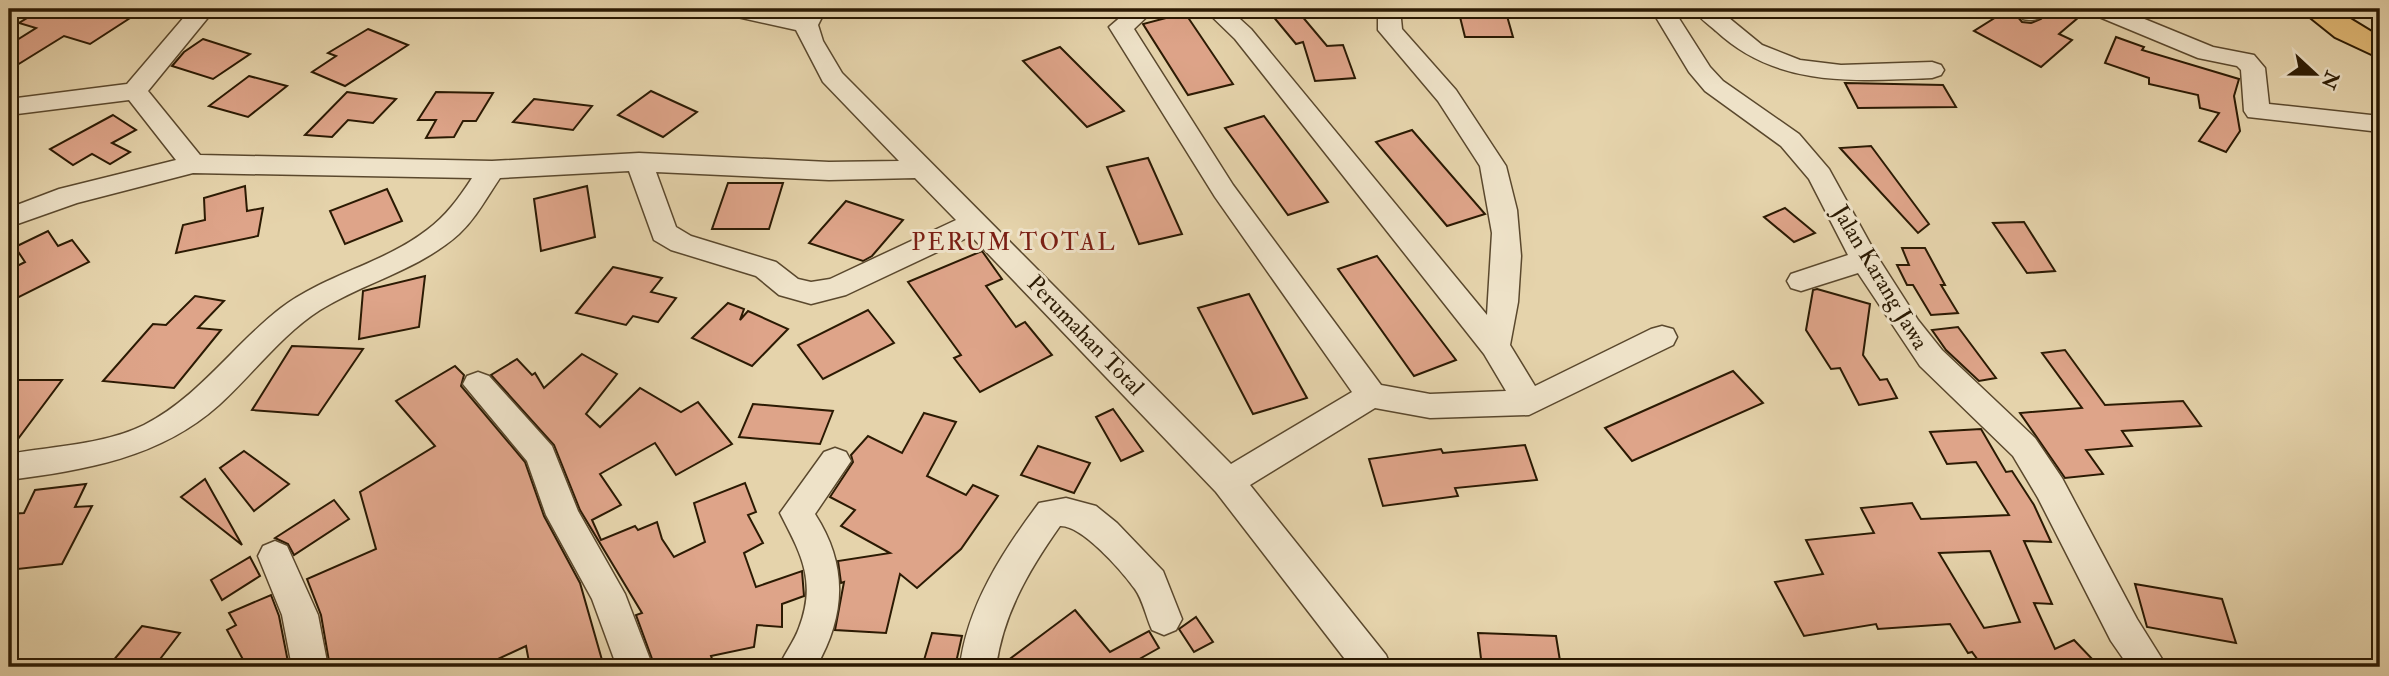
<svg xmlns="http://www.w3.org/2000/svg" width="2389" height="676" viewBox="0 0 2389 676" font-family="'IM FELL Double Pica',serif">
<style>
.building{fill:#dea489;stroke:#2b1a03;stroke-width:2;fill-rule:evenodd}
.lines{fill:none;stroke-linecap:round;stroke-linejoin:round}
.minor-casing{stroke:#5a482d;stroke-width:3}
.major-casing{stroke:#2b1a03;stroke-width:4}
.minor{fill:#eee2c8;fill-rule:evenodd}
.major{fill:#e2ba76;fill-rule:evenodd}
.labels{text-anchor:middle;stroke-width:6;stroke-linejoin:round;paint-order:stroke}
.street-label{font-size:23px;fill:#2b1a03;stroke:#eee2c8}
.neighbourhood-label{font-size:24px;letter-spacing:2px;fill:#7a1f14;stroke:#eee2c8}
</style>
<rect width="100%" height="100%" fill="#e5d3ab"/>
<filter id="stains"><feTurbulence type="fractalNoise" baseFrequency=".00286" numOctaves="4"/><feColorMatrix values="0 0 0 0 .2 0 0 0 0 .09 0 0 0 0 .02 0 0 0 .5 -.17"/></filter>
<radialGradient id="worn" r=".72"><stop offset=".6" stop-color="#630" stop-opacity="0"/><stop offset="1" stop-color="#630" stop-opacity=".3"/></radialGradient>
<!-- building -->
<g class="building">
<polygon points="42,9 144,9 90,44 64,36 9,70 9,45 36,28 19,23"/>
<polygon points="1267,9 1296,9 1327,46 1343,45 1355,78 1315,81 1303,42 1296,44"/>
<polygon points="1458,9 1505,9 1513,37 1465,37"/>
<polygon points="2009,9 2020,9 2017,16 2022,22 2031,23 2041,19 2050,9 2086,11 2059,34 2072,40 2041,67 1974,31"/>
<polygon points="1185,13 1233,84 1188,95 1143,24"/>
<polygon points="368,29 408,45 345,86 312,72 336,56 328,53"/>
<polygon points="2116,37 2144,47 2142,50 2239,79 2234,96 2240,131 2226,152 2199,141 2219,113 2200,108 2198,95 2149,84 2149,78 2105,63"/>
<polygon points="203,39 250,54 213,79 172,66 184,52"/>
<polygon points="1060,47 1124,111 1087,127 1023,61"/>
<polygon points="249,76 287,86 248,117 209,106"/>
<polygon points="1845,83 1943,85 1956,107 1858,108"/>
<polygon points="651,91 697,112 663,137 618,115"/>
<polygon points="347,92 396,99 373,123 348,120 332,137 305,135"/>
<polygon points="436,92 493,93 476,121 463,121 454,137 426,138 436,120 418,120"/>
<polygon points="534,99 592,106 573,130 513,122"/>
<polygon points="113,115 136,130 112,143 130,152 110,164 92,154 73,165 50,149"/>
<polygon points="1264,116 1328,202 1288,215 1225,128"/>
<polygon points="1412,130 1485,214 1447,226 1376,142"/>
<polygon points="1871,146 1929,224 1918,233 1840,148"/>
<polygon points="1148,158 1182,234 1139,244 1107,167"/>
<polygon points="728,183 783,183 769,229 712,229"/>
<polygon points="245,186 247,211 263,208 258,236 176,253 183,225 205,220 204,198"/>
<polygon points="587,186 595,237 541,251 534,199"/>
<polygon points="387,189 402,221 345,244 330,211"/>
<polygon points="846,201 903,220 872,256 863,261 809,243"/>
<polygon points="1785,208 1815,233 1794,242 1764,217"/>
<polygon points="2024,222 2055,271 2027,273 1993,223"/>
<polygon points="48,231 58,246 72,240 89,262 9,302 9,270 25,262 15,247"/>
<polygon points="1902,248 1925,248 1945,285 1941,285 1958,313 1931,315 1913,285 1907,285 1897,265 1909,265"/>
<polygon points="982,251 1002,279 986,286 1016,327 1025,322 1052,355 980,392 954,358 961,355 908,282"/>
<polygon points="1377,256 1456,360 1414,376 1338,269"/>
<polygon points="613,267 662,278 651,292 676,298 658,322 633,316 626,325 576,313"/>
<polygon points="425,276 419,327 359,339 363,291"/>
<polygon points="1817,289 1870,304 1863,355 1880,380 1887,379 1897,398 1859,405 1840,368 1831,369 1806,330 1813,290"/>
<polygon points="1249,294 1307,398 1253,414 1198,308"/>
<polygon points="195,296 224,301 198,328 221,330 174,388 103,381 153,324 166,325"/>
<polygon points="728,303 744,309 740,320 748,311 788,329 752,366 692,338"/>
<polygon points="868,310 894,343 823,379 798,345"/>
<polygon points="1958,327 1996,378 1979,381 1946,350 1932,330"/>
<polygon points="292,346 363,349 318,415 252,410"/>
<polygon points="2065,350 2105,405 2183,401 2201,426 2122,431 2132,446 2086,450 2103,474 2065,478 2020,413 2082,408 2042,353"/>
<polygon points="582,354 617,374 586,414 600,427 640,388 681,412 698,402 732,444 676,475 655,443 600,474 621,505 592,520 601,540 635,526 638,530 657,522 662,539 674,557 705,542 694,503 745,483 756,512 748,515 763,543 744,553 756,587 802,571 804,596 782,604 782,627 757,625 754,647 711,656 715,667 655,667 636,615 642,613 580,510 554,445 491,375 517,359 532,375 535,373 544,388"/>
<polygon points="455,366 464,375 461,386 525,462 544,516 580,583 604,667 530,667 526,646 481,667 330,667 321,615 307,579 376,549 360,492 435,446 396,401"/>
<polygon points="1733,371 1763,403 1632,461 1605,428"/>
<polygon points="9,380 62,380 9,451"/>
<polygon points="753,404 833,411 820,444 739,437"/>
<polygon points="1113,409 1143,451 1121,461 1096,417"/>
<polygon points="924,413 956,422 927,476 966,495 973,485 998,496 961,549 917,588 900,574 886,633 835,630 844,582 841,583 838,561 890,553 841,526 855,510 830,497 853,462 851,455 868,436 902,453"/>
<path d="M1981,429L2006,472L2012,471L2034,505L2051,542L2024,541L2052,604L2034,603L2055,649L2074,640L2096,663L1983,667L1972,652L1968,653L1950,624L1878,629L1876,624L1804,636L1775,582L1823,574L1806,540L1874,533L1861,508L1912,503L1921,519L2009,515L1976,462L1947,464L1930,432ZM1990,551L2020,622L1984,628L1939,553Z"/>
<polygon points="1525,445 1537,480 1455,488 1458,496 1383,506 1369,459 1441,449 1443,453"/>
<polygon points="1038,446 1090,463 1074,493 1021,475"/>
<polygon points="244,451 289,484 254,511 220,468"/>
<polygon points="205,479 242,545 181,497"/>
<polygon points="86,484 75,507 92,506 62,564 9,570 9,514 24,513 35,490"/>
<polygon points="334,500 349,519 294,555 288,544 275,538"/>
<polygon points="250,557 260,576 222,600 211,580"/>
<polygon points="2135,584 2222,599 2236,643 2147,627"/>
<polygon points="271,595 279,616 289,667 247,667 227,630 236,625 229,613"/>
<polygon points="1075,610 1110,652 1149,631 1159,648 1125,667 999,667"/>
<polygon points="1196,617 1213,642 1194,652 1179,629"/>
<polygon points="142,626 180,633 154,667 112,662"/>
<polygon points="932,633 962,636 955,667 922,667"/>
<polygon points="1478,633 1556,636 1561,667 1482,667"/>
</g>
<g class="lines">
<!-- minor casing -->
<g class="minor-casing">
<g id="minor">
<path d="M191,9H215L148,91L200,155L492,161L639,153L829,162L899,161L823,82L796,30L724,14L720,9H763L799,16L804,9H826L818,25L823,41L842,73L1231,464L1352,392L1215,197L1109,27L1130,9H1155L1134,29L1233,185L1381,385L1430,394L1506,391L1484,354L1235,39L1204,9H1229L1251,29L1487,315L1492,233L1480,166L1438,101L1378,30V9H1400L1402,29L1456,90L1506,166L1517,210L1521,256L1518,302L1510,345L1535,386L1651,329L1662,326L1673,329L1677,337L1673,345L1529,415L1430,418L1375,408L1250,485L1386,655L1391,667H1351L1216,492L971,236L846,295L811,304L779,295L756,276L671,250L654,240L629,171L500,178C487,197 476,218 459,234C419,270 365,282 320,310C281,335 253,374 219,405C160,458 85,470 9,480V454C53,446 103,445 144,425C199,397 233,345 281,308C326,274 383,264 427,230C446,216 459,198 472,178L193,173L77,203L9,227V208L59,189L176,160L129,100L9,115V99L127,84ZM656,172L829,180L915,178L956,220L830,279L811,282L798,279L776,262L691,236L676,227Z"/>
<polygon points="1651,9 1673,9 1710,67 1723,81 1799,134 1829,169 1877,256 1918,320 1942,350 2035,438 2062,478 2137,619 2167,667 2129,667 2111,641 2038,498 2013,456 1920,366 1858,273 1801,291 1791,288 1787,281 1791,274 1848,255 1809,179 1781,146 1705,91 1689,72"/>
<path d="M1693,9H1718L1762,45L1800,60L1841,65L1932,62L1941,65L1944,70L1941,75L1932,78C1855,81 1777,88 1716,31C1708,24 1698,17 1693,9Z"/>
<path d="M2023,9H2047C2040,19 2035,22 2023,19L2019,14Z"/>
<polygon points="2088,9 2120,9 2213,47 2254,55 2265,68 2269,104 2380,116 2380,132 2248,117 2244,111 2241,70 2237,66 2198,58 2092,14"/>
<polygon points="2367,9 2380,9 2380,17 2372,15"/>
<polygon points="478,372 489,376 552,446 578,511 625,594 653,667 617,667 592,599 546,515 527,461 463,384 467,376"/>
<path d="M835,448L846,452L851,461L815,514C848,565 846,615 816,667H779C784,654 794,642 799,628C817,581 801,554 780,513L824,452Z"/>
<path d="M1066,498L1096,506L1117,523L1163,571L1182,619L1176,630L1164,635L1152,630C1146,617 1143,600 1135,589C1122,571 1082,525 1060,526C1029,570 1003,614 996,667H960C967,606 1003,551 1039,503Z"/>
<polygon points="275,541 287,546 318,615 328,667 292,667 282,615 258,556 263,546"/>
</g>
</g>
<!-- major casing -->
<g class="major-casing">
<polygon id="major" points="2300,9 2334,9 2380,37 2380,58 2335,37"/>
</g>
<!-- minor -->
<use href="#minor" class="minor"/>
<!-- major -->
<use href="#major" class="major"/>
</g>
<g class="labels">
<!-- street labels -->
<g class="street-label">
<text transform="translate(1881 277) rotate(59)" y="8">Jalan Karang Jawa</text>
<text transform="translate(1086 335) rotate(46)" y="8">Perumahan Total</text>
</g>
<!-- neighbourhood labels -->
<g class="neighbourhood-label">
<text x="1014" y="250">PERUM TOTAL</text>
</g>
</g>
<!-- margin -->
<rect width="2389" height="676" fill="none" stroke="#e5d3ab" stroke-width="35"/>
<rect x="10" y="10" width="2368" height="655" fill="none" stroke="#2b1a03" stroke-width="3.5"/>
<rect x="18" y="18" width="2354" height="641" fill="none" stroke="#2b1a03" stroke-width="2"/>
<!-- north arrow -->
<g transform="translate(2315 74) rotate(112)" stroke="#eee2c8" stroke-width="5" paint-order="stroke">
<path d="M0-5L12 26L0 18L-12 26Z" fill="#2b1a03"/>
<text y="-10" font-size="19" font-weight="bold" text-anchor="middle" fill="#2b1a03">N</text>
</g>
<rect width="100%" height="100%" filter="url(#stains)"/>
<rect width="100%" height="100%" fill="url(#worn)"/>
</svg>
